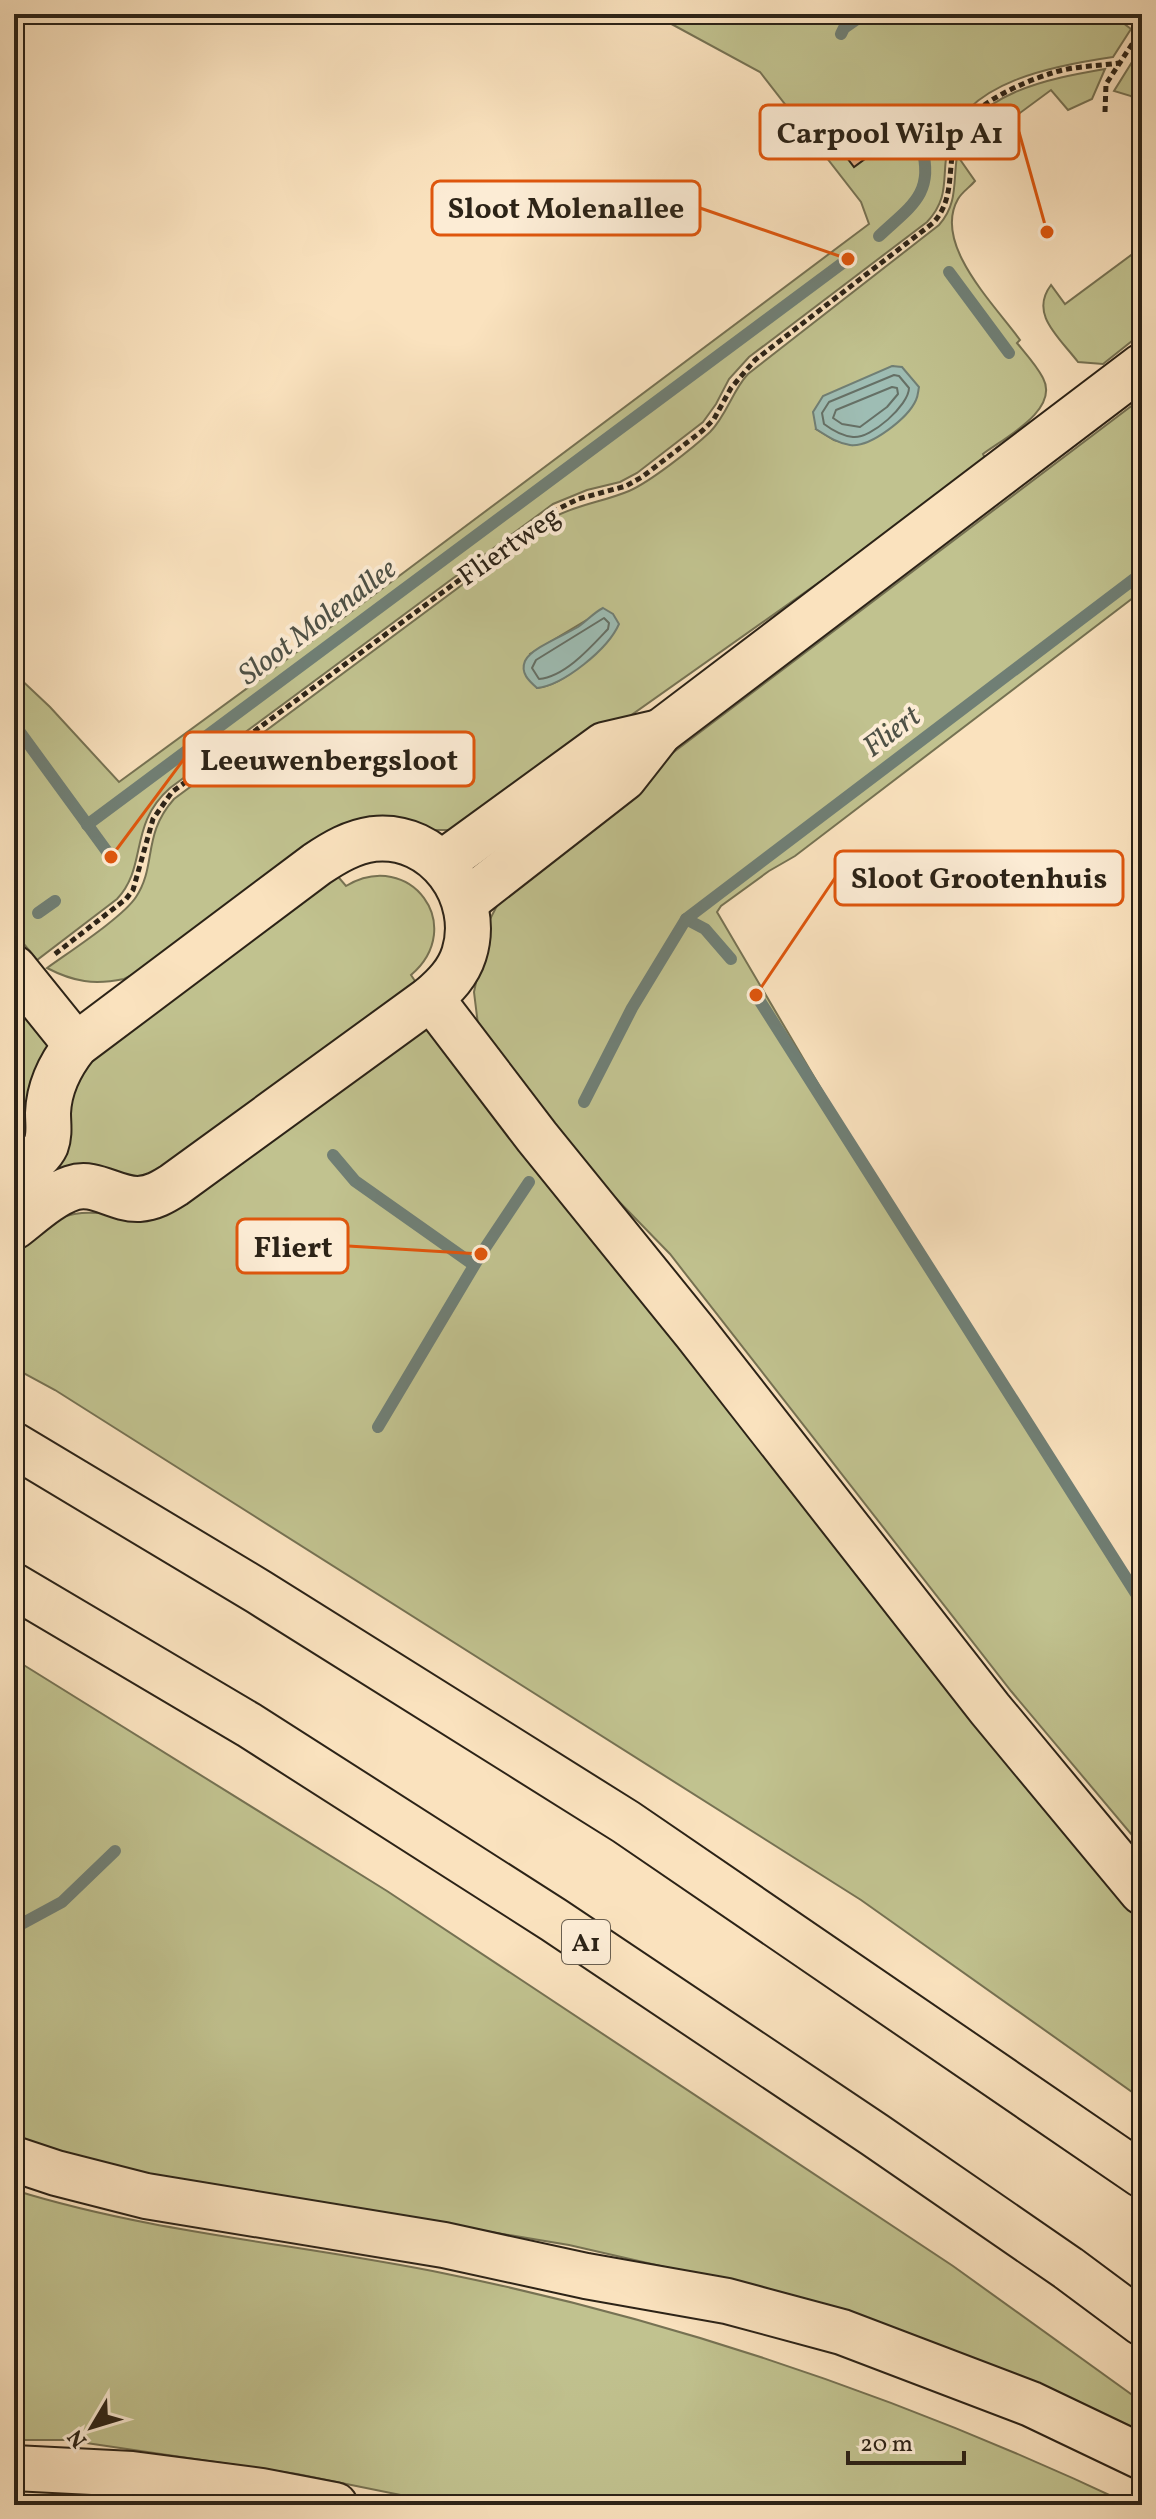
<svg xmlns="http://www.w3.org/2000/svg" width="1156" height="2519" viewBox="0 0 1156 2519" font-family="Vollkorn,serif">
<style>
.green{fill:#c1c28f;stroke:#767253;stroke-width:2;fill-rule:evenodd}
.water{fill:#9ebdb4;stroke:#707f75;stroke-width:2}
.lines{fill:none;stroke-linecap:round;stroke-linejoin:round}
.shore{stroke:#657066;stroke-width:2}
.stream{stroke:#707f75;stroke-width:12}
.building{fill:#dba67c;stroke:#2c2317;stroke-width:2}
.major-casing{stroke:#2c2317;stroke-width:48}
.highway-casing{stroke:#2c2317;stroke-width:48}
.path{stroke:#2c2317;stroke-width:5;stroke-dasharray:6 4;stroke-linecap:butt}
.major{stroke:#fae2be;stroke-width:44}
.highway{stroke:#fae2be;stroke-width:44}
.labels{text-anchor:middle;stroke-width:8;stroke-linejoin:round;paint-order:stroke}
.shield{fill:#fcecd5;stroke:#6a5f50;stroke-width:2}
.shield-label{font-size:26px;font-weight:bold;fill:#2c2317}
.street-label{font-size:28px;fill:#2c2317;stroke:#fcecd5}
.water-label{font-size:30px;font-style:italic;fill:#4e5146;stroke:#fcecd5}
.leader{fill:none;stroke:#df560d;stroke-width:3}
.callout-dot{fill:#df560d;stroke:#fcecd5;stroke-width:3}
.callout{fill:#fcecd5;stroke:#df560d;stroke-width:3}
.callout-label{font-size:30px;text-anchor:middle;font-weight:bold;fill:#2c2317}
</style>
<rect width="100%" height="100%" fill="#fae2be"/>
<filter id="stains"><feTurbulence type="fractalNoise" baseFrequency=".0025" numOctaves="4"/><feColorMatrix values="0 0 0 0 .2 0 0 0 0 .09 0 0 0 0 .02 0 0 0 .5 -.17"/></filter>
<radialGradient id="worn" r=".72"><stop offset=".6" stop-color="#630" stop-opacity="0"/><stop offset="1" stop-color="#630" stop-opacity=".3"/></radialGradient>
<!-- green -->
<g class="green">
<path d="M653,14H1111L1131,29L1113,57C1058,65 962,81 948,146C941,177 951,196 927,222L749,357L729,379L716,404L703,422L637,473L620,482L587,490L553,504L170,788C128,825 148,866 117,899L37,960L14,932V673L50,707L119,782L343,618L869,224L861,202L760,72Z"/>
<polygon points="1142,46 1142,111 1131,96 1114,91"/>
<path d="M1105,69L1092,99L1068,110L1051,90L959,158L975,181C970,187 962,192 958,199C932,244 995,305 1020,340L1017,343C1026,354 1037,366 1043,378C1060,410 1004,438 983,454L985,458L828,576L555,769L452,830H421L124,979C94,985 74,982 47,968C69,952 123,917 136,897C157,865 142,835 174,799L552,518C578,504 603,502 629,491C650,482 693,448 710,432C727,415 732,391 748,374L939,225C958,204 953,182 957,156C966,93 1053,78 1105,69ZM892,367L852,445L834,440L816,429L871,377ZM587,620L602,647C582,663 563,685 537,688L530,654Z"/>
<path d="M1142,247V333L1103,364L1078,362C1059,337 1029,314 1051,285L1065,304Z"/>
<polygon points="1142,398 1142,591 795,856 769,871 721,906 717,912 943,1296 1077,1507 1142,1602 1142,1847 1011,1691 670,1254 562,1143 480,1041 474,992 489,921 500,900 646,773"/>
<path d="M334,872L346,886C410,848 468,926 411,975L421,990L182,1168L14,1212V1192L65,1138L76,1068Z"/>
<polygon points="14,997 53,1044 14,1146"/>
<path d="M430,1023L1142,1913V2099L861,1900L55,1390L14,1368V1241C42,1226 64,1210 97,1213L98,1210H172L192,1200Z"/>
<polygon points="14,1659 387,1891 953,2266 1142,2402 1142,2435 800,2298 569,2245 147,2175 14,2144"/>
<path d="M14,2190C155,2234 302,2244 447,2274C683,2322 913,2402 1131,2505H450L297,2474L66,2440H14Z"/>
</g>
<!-- water -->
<g class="water">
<path d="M892,366L902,367L919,387C918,392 918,396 916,400C908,418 870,448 850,445C837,443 827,436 816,429L813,412L823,396Z"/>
<path d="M603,608L613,614L619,624C608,649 564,685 537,688C529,681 520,673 525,661C531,648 565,635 578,627C587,621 593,613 603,608Z"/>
</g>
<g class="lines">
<!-- shore -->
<g class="shore">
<path d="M894,375L899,376L909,388C909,405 871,439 853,437C842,436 832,430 824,424L822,413L829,402Z"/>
<polygon points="892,387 897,388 898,394 887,407 860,427 842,424 833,418 836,410"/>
<path d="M604,618L609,623L608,629C591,647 565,677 539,679L532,668L536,660Z"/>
</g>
<!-- stream -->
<g class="stream">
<polyline points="841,34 844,28 864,14"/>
<path d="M879,236C908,208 935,195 922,149"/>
<polyline points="949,272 1009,353"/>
<polyline points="14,724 111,857"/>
<polyline points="87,825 848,259"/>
<polyline points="38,913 55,901"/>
<polyline points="686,919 705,929 731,959"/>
<polyline points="756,995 1142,1603"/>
<polyline points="584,1102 632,1008 686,919 1142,573"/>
<polyline points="333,1155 355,1181 474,1265"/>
<polyline points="378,1427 481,1254 529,1182"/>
<polyline points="14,1928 62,1902 115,1851"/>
</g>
</g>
<!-- building -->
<polygon class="building" points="846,120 873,153 854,167 835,142 841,138 834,129"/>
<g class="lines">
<!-- major casing -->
<g class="major-casing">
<g id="major">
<polyline points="442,863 604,745 660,732"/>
<polyline points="465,902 624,778 660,732 1142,366"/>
<path d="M14,1175C25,1166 40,1158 46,1145C50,1134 48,1124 48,1113C49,1087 60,1065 76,1045L317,864C335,852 352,842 373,839C436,832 482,897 464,954C458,973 445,986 431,998L174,1185C163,1192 153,1198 139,1199C115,1200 95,1180 72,1188C51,1195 31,1214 14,1227"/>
<polyline points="14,2468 132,2474 262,2491 335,2505"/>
</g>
</g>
<!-- highway casing -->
<g class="highway-casing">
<g id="highway">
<polyline points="14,968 76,1045"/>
<polyline points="431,998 537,1137 695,1332 990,1709 1142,1892"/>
<polyline points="14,1445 259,1592 626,1822 1142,2175"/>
<polyline points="14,1586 249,1725 554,1920 875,2135 1068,2268 1142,2323"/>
<polyline points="14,2159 56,2173 146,2196 444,2245 586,2276 727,2301 842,2332 1031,2404 1142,2457"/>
</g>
</g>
<!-- path -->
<g class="path">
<polyline points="1105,112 1106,84 1142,29"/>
<path d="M55,954L126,899L133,890L153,819L172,792L550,513L578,499L626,486L642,477L702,431L714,419L731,388L755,360L933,223C955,199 947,171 955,141C963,108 1020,83 1052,73C1073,66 1098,66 1119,63"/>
</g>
<!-- major -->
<use href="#major" class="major"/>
<!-- highway -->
<use href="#highway" class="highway"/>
</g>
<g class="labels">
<!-- shield labels -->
<rect class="shield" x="562" y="1920" width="48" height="44" rx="6"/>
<g class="shield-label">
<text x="586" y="1951">A1</text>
</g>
<!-- street labels -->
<g class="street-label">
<text transform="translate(508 545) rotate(-35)" y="10">Fliertweg</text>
</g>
<!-- water labels -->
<g class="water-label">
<text transform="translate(317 621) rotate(-37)" y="10">Sloot Molenallee</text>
<text transform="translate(891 731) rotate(-37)" y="10">Fliert</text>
</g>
</g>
<!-- callouts -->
<path class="leader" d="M1047 232L1019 132M848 259L700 208M111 857L184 759M756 995L835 878M481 1254L348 1246"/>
<g class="callout-dot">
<circle cx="1047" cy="232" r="8"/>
<circle cx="848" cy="259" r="8"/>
<circle cx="111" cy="857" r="8"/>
<circle cx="756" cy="995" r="8"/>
<circle cx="481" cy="1254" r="8"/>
</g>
<g class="callout">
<rect x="760" y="105" width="259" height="54" rx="8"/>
<rect x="432" y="181" width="268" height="54" rx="8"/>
<rect x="184" y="732" width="290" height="54" rx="8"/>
<rect x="835" y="851" width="288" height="54" rx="8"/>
<rect x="237" y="1219" width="111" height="54" rx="8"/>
</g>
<g class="callout-label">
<text x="890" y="143">Carpool Wilp A1</text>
<text x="566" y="218">Sloot Molenallee</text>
<text x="329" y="770">Leeuwenbergsloot</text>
<text x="979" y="888">Sloot Grootenhuis</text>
<text x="293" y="1257">Fliert</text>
</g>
<!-- margin -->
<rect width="1156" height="2519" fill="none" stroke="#fae2be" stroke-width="48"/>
<rect x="16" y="16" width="1124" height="2487" fill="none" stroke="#2c2317" stroke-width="4"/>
<rect x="24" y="24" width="1108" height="2471" fill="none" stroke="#2c2317" stroke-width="2"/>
<!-- north arrow -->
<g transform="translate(92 2427) rotate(232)" stroke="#fcecd5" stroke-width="6" paint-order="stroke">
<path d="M0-6L14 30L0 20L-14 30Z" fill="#2c2317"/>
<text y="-12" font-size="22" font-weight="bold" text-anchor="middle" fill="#2c2317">N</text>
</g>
<!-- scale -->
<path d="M848 2451v12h116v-12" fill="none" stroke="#2c2317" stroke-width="4"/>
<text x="860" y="2451" font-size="24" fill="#2c2317" stroke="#fcecd5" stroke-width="6" paint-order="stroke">20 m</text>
<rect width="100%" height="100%" filter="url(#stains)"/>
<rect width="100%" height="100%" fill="url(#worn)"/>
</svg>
